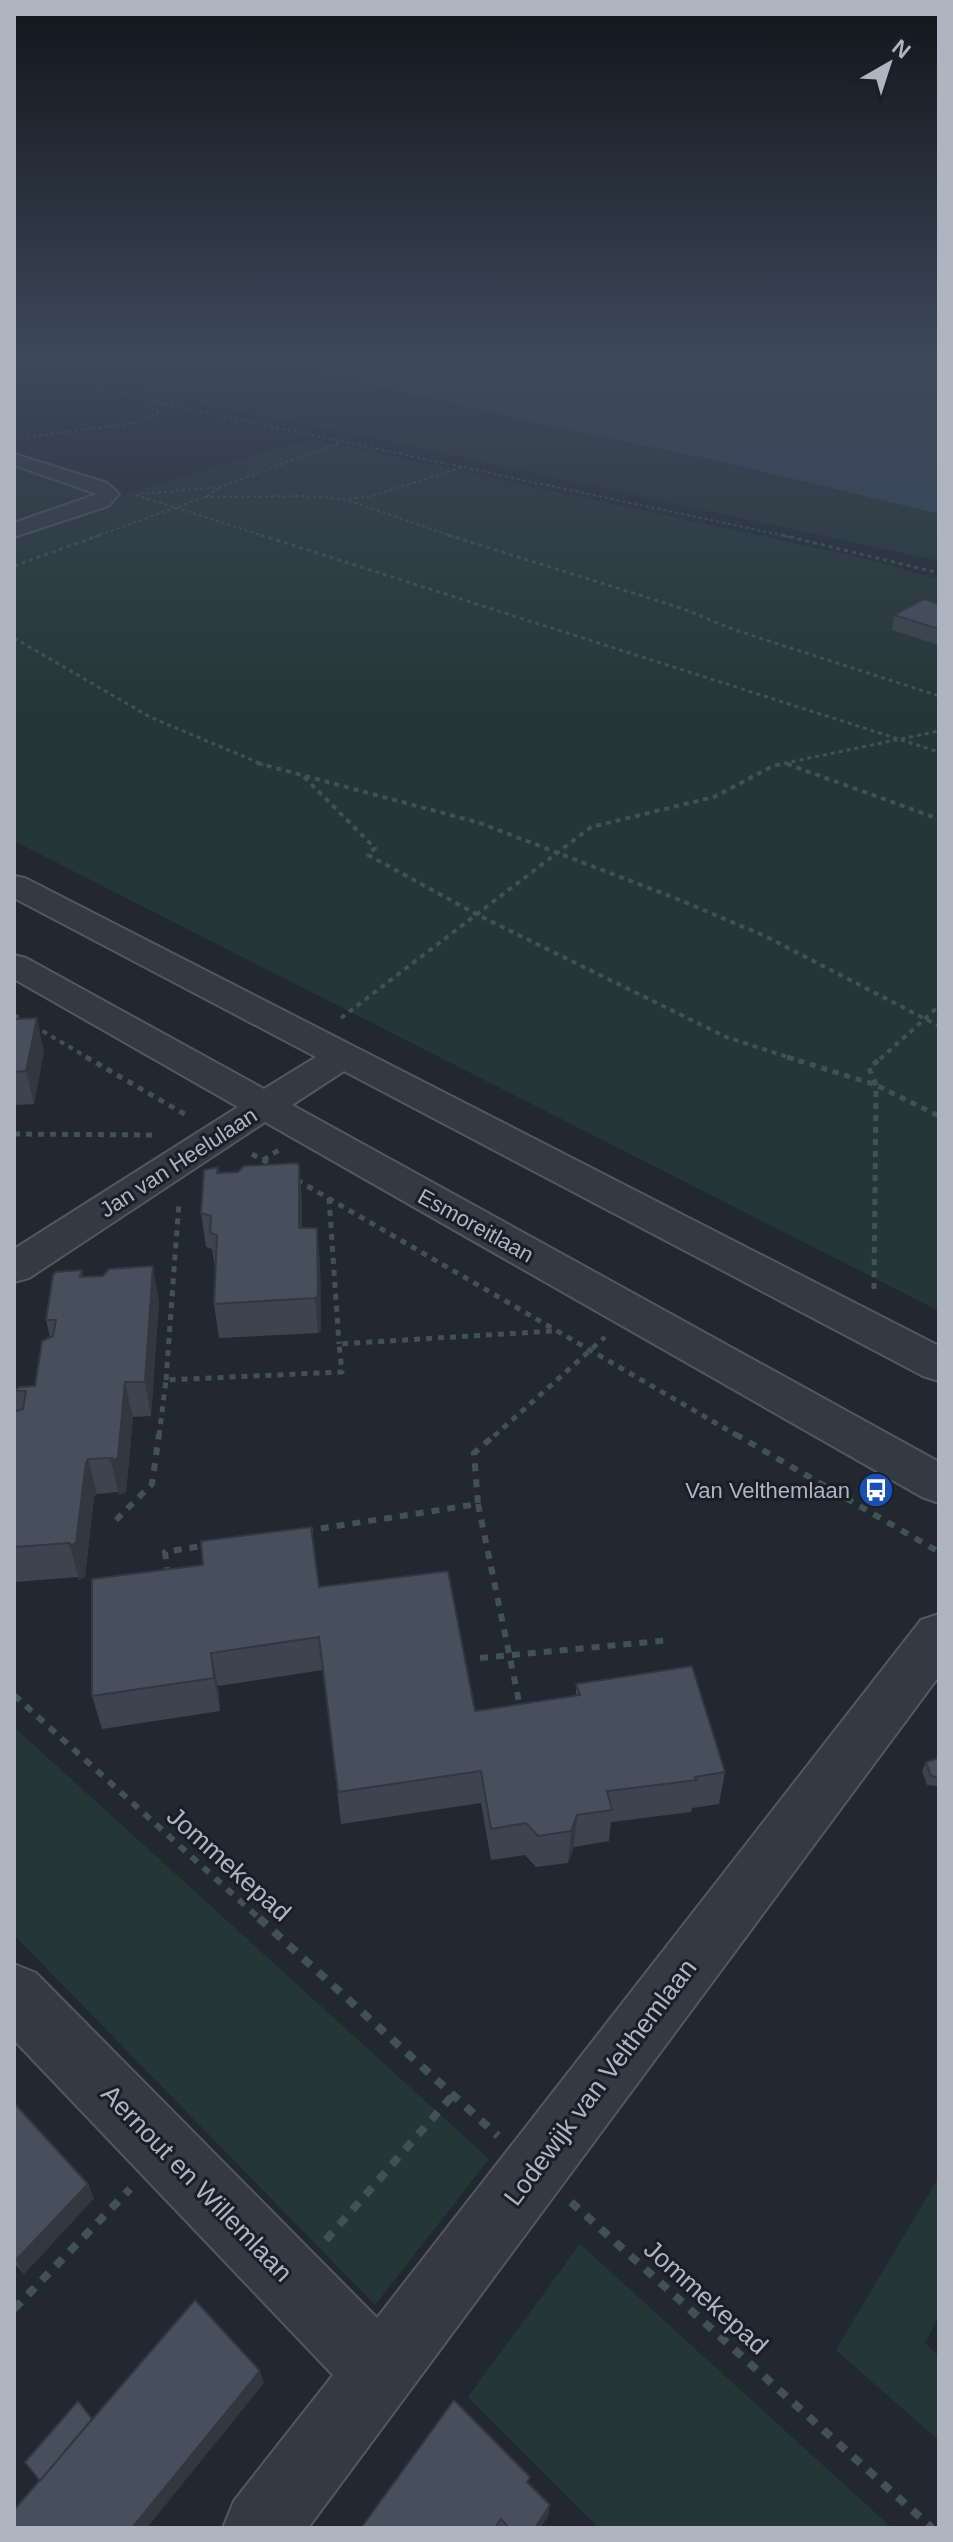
<svg xmlns="http://www.w3.org/2000/svg" width="953" height="2542" viewBox="0 0 953 2542" font-family="Helvetica,sans-serif">
<style>
.green{fill:#253636}
.water{fill:#364458}
.lines{fill:none;stroke-linecap:round;stroke-linejoin:round}
.street-casing{stroke:#515862;stroke-width:4}
.path-far5{stroke:#425153;stroke-width:2;stroke-dasharray:3 3;stroke-linecap:butt}
.path-far4{stroke:#425153;stroke-width:3;stroke-dasharray:4 4;stroke-linecap:butt}
.path-far3{stroke:#425153;stroke-width:4;stroke-dasharray:5 5;stroke-linecap:butt}
.path-far2{stroke:#425153;stroke-width:5;stroke-dasharray:6 6;stroke-linecap:butt}
.path-far1{stroke:#425153;stroke-width:6;stroke-dasharray:8 8;stroke-linecap:butt}
.path{stroke:#425153;stroke-width:8;stroke-dasharray:10 10;stroke-linecap:butt}
.street{fill:#343a43;fill-rule:evenodd}
.wall{fill:#3d444f}
.shaded-wall{fill:#323740}
.building{fill:#474f5c;stroke:#323740;stroke-width:2}
.labels{text-anchor:middle;stroke-width:6;stroke-linejoin:round;paint-order:stroke}
.street-label{font-size:22px;fill:#aeb5c1;stroke:#191f28}
.poi-label{font-size:22px;fill:#aeb5c1;stroke:#191f28;text-anchor:end}
.near-street-label{font-size:26px;fill:#aeb5c1;stroke:#191f28}
</style>
<rect width="100%" height="100%" fill="#212832"/>
<!-- green -->
<g class="green">
<polygon points="26,358 256,358 555,427 723,462 939,514 939,561 359,435 215,407"/>
<polygon points="304,441 326,442 858,557 939,579 939,1311 14,841 14,535 106,505 118,496"/>
<polygon points="14,466 83,488 92,495 90,498 14,525"/>
<polygon points="14,1727 489,2159 375,2305 14,1935"/>
<polygon points="939,2177 939,2316 925,2343 939,2357 939,2432 936,2438 836,2350"/>
<polygon points="580,2244 892,2528 599,2528 468,2397"/>
</g>
<!-- water -->
<polygon class="water" points="256,358 939,358 939,514 723,462 555,427"/>
<g class="lines">
<!-- street casing -->
<g class="street-casing">
<g id="street">
<polygon points="14,454 107,483 119,494 108,506 14,537 14,523 97,494 14,465"/>
<polygon points="14,876 25,878 939,1346 939,1381 923,1376 344,1071 292,1105 939,1462 939,1503 922,1497 265,1122 29,1278 14,1282 14,1249 238,1107 14,979 14,955 26,958 264,1089 316,1057 14,898"/>
<polygon points="939,1614 939,1676 308,2528 223,2528 234,2501 333,2375 14,2040 14,1964 36,1973 377,2318 921,1620"/>
</g>
</g>
<!-- path-far5 -->
<g class="path-far5">
<polyline points="14,363 157,402 790,537"/>
<polyline points="27,437 136,423 160,413 142,401"/>
<polyline points="140,494 220,487 341,442"/>
<polyline points="136,495 267,537"/>
<polyline points="205,497 307,496 344,499 454,537"/>
<polyline points="349,499 371,496 463,467"/>
<polyline points="94,537 205,497 220,488"/>
</g>
<!-- path-far4 -->
<g class="path-far4">
<polyline points="261,535 939,752"/>
<polyline points="448,535 681,608 735,630 939,696"/>
<polyline points="782,535 939,573"/>
<polyline points="14,566 100,535"/>
<polyline points="14,638 150,717 264,765"/>
<polyline points="787,764 791,765"/>
<polyline points="776,765 939,731"/>
</g>
<!-- path-far3 -->
<g class="path-far3">
<polyline points="257,763 480,823 675,898 765,936 939,1026"/>
<polyline points="787,764 939,819"/>
<polyline points="304,777 375,848 368,855 478,915 726,1037 794,1059"/>
<polyline points="14,1015 25,1021"/>
<polyline points="341,1018 591,827 714,797 773,766 786,763"/>
<polyline points="34,1026 90,1059"/>
<polyline points="880,1059 939,1006"/>
</g>
<!-- path-far2 -->
<g class="path-far2">
<polyline points="86,1057 188,1116"/>
<polyline points="787,1057 876,1085 939,1116"/>
<polyline points="14,1134 155,1135"/>
<polyline points="252,1154 275,1167"/>
<polyline points="263,1160 279,1150"/>
<polyline points="297,1180 738,1436"/>
<polyline points="329,1198 339,1344"/>
<polyline points="874,1289 876,1085 869,1068 882,1057"/>
<polyline points="166,1380 179,1202"/>
<polyline points="159,1436 166,1380 342,1372 339,1344 553,1331"/>
<polyline points="494,1436 605,1337"/>
</g>
<!-- path-far1 -->
<g class="path-far1">
<polyline points="735,1434 939,1552"/>
<polyline points="478,1504 521,1711"/>
<polyline points="116,1520 152,1484 159,1434"/>
<polyline points="305,1531 478,1504 474,1453 496,1434"/>
<polyline points="168,1575 165,1552 208,1545"/>
<polyline points="480,1658 671,1640"/>
<polyline points="14,1695 261,1920"/>
</g>
<!-- path -->
<g class="path">
<polyline points="259,1918 498,2136"/>
<polyline points="571,2202 932,2528"/>
<polyline points="326,2240 452,2096"/>
<polyline points="14,2309 130,2189"/>
</g>
<!-- street -->
<use href="#street" class="street"/>
</g>
<!-- wall -->
<g class="wall">
<polygon points="939,604 939,645 892,630 894,615"/>
<polygon points="14,1019 44,1051 34,1104 14,1105"/>
<polygon points="218,1167 219,1173 302,1200 302,1228 320,1262 321,1330 318,1333 219,1338 214,1304 215,1267 212,1249 206,1247 201,1213"/>
<polygon points="82,1270 83,1277 159,1301 151,1416 133,1417 126,1492 119,1495 118,1492 97,1494 94,1497 85,1577 79,1580 78,1577 14,1582 14,1412 17,1411 14,1402 14,1390 35,1386 50,1337 46,1320"/>
<polygon points="319,1587 475,1711 576,1696 576,1684 725,1772 719,1804 692,1808 691,1812 611,1822 609,1841 574,1847 568,1863 536,1867 525,1855 491,1860 481,1803 341,1824 323,1670 218,1686 220,1711 102,1729 92,1696"/>
<polygon points="939,1758 939,1786 927,1785 922,1771 926,1762"/>
<polygon points="14,2103 88,2184 94,2198 24,2274 14,2263"/>
<polygon points="530,2484 550,2505 548,2516 540,2528 361,2528"/>
</g>
<!-- shaded-wall -->
<g class="shaded-wall">
<polygon points="37,1018 44,1051 34,1104 26,1071"/>
<polygon points="299,1166 302,1200 302,1262 299,1228"/>
<polygon points="317,1228 320,1262 321,1330 318,1333 315,1298"/>
<polygon points="153,1266 159,1301 151,1416 145,1382"/>
<polygon points="125,1382 133,1417 126,1492 119,1495 111,1461"/>
<polygon points="88,1459 97,1494 94,1497 85,1577 79,1580 70,1546 86,1463"/>
<polygon points="211,1653 218,1686 220,1711 214,1678"/>
<polygon points="577,1815 574,1847 568,1863 571,1831"/>
<polygon points="88,2184 94,2198 24,2274 16,2260"/>
<polygon points="260,2371 264,2383 147,2528 132,2528"/>
<polygon points="550,2505 548,2516 540,2528 535,2528"/>
</g>
<!-- building -->
<g class="building">
<polygon points="924,599 939,604 939,629 894,615"/>
<polygon points="37,1018 26,1071 14,1072 14,1019"/>
<polygon points="297,1163 299,1166 299,1228 317,1228 318,1295 315,1298 214,1304 217,1235 210,1233 211,1216 201,1213 204,1170 218,1167 217,1173 238,1172 244,1166"/>
<polygon points="153,1266 145,1382 125,1382 118,1458 111,1461 112,1458 88,1459 86,1463 76,1543 70,1546 70,1543 14,1547 14,1412 23,1409 26,1391 14,1391 14,1390 20,1387 35,1386 42,1341 53,1336 56,1320 46,1320 53,1275 56,1272 82,1270 80,1277 103,1276 109,1269"/>
<polygon points="311,1527 319,1587 448,1571 475,1711 580,1695 576,1684 692,1666 725,1772 695,1777 697,1780 607,1791 612,1810 577,1815 571,1831 538,1836 526,1823 491,1829 481,1771 338,1792 319,1637 211,1653 214,1678 92,1696 92,1579 203,1565 201,1541"/>
<polygon points="939,1758 939,1777 931,1776 926,1762"/>
<polygon points="14,2103 88,2184 16,2260 14,2258"/>
<polygon points="195,2300 260,2371 132,2528 14,2528 14,2510"/>
<polygon points="454,2400 530,2477 527,2482 550,2505 535,2528 509,2528 501,2519 495,2528 361,2528"/>
<polygon points="78,2401 92,2419 40,2481 25,2462"/>
</g>
<!-- sky -->
<linearGradient id="sky" x2="0" y2="1"><stop stop-color="#12161c"/><stop offset="0.5" stop-color="#3d485a"/><stop offset="1" stop-color="#3d485a" stop-opacity="0"/></linearGradient>
<rect width="953" height="714" fill="url(#sky)"/>
<!-- icons -->
<defs>
<g id="bus-disc" transform="scale(1.8)"><circle r="9.5" fill="#1a4fb4" stroke="#191f28"/><path d="M-5-6H5V4H4V6H2V4H-2V6H-4V4H-5ZM-3.5-4V0h7V-4ZM-3.5 1.2v1.5H-2V1.2ZM2 1.2v1.5H3.5V1.2Z" fill="#fff"/></g>
</defs>
<g fill-rule="evenodd">
<use href="#bus-disc" x="876" y="1490"/>
</g>
<g class="labels">
<!-- street labels -->
<g class="street-label">
<text transform="translate(178 1162) rotate(-33)" y="8">Jan van Heelulaan</text>
<text transform="translate(476 1225) rotate(29)" y="8">Esmoreitlaan</text>
</g>
<!-- poi labels -->
<g class="poi-label">
<text x="850" y="1498">Van Velthemlaan</text>
</g>
<!-- near-street labels -->
<g class="near-street-label">
<text transform="translate(229 1864) rotate(42)" y="9">Jommekepad</text>
<text transform="translate(600 2082) rotate(-53)" y="9">Lodewijk van Velthemlaan</text>
<text transform="translate(197 2183) rotate(46)" y="9">Aernout en Willemlaan</text>
<text transform="translate(706 2297) rotate(42)" y="9">Jommekepad</text>
</g>
</g>
<!-- border -->
<rect width="953" height="2542" fill="none" stroke="#aeb5c1" stroke-width="32"/>
<!-- north arrow -->
<g transform="translate(889 64) rotate(39)" stroke="#191f28" stroke-width="6" paint-order="stroke">
<path d="M0-6L14 30L0 20L-14 30Z" fill="#aeb5c1"/>
<text y="-12" font-size="22" font-weight="bold" text-anchor="middle" fill="#aeb5c1">N</text>
</g>
</svg>
